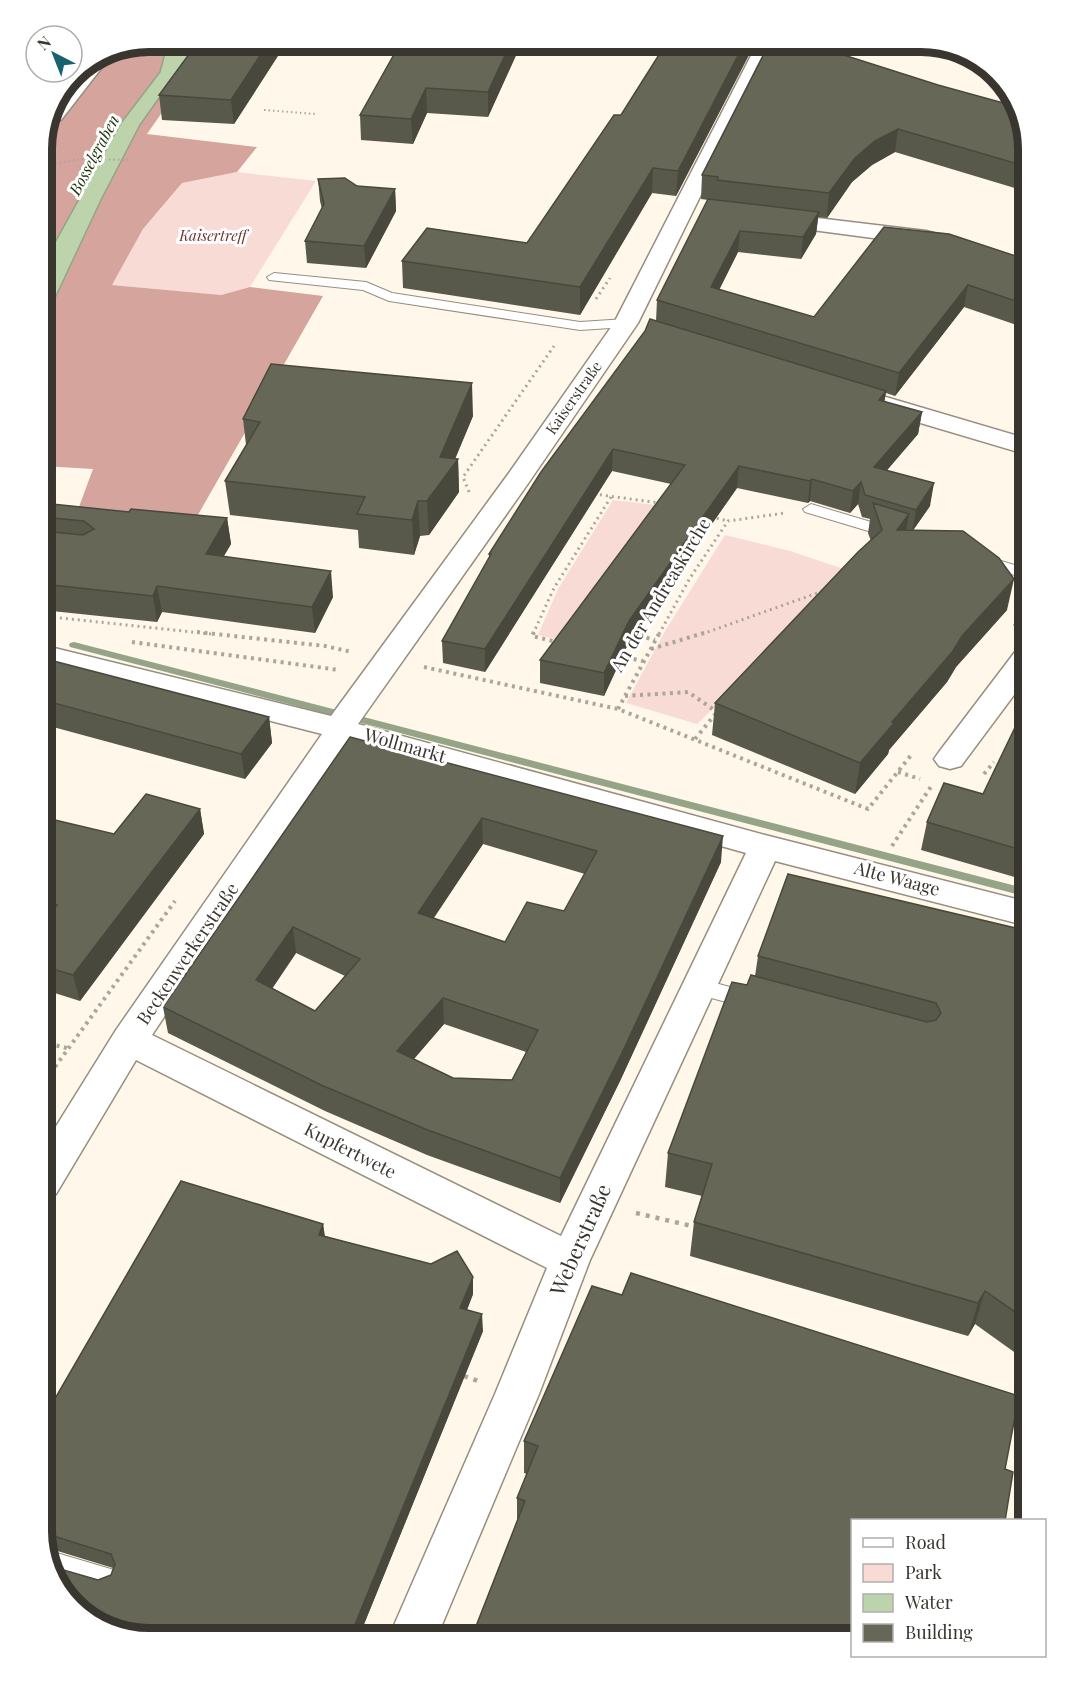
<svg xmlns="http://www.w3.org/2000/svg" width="1070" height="1681" viewBox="0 0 1070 1681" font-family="'Playfair Display',serif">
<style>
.green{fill:#f9dbd6}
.forest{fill:#d4a49d}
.water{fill:#bcd3ac;stroke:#95a486;stroke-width:1.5}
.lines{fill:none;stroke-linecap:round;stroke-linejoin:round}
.stream{fill:#95a486;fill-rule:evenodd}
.lane-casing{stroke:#978e7f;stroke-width:2}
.street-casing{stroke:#978e7f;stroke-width:3}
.secondary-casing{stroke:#978e7f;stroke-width:3}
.path-far3{stroke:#aca59b;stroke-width:2;stroke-dasharray:1.5 3;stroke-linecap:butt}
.path-far2{stroke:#aca59b;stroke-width:3;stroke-dasharray:2 4;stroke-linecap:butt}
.path-far1{stroke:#aca59b;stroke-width:4;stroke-dasharray:3 4.5;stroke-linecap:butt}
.path{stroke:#aca59b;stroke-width:4.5;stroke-dasharray:4 6;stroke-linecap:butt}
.lane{fill:#fff;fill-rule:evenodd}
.street{fill:#fff;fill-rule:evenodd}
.secondary{fill:#fff;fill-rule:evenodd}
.wall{fill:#59594b;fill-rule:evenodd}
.shaded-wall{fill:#48483d}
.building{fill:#676757;stroke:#48483d;stroke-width:1.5;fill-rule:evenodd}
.labels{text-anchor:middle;stroke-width:6;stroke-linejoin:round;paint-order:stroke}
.far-park-label{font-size:15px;font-style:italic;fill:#6f322c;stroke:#fff}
.far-street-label{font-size:15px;fill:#39352f;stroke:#fff}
.far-water-label{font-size:16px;font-style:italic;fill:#1d3209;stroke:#fff}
.street-label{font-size:18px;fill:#39352f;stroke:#fff}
.near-street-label{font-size:21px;fill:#39352f;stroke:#fff}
.rim{fill:none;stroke:#39352f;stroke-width:8}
</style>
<rect width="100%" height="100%" fill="#fff7ea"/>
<!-- green -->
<g class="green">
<polygon points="237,172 316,181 250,287 221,295 112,285 143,229 182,183"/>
<polygon points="613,500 656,505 613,562 576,620 592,647 538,635 558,589"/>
<polygon points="725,535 790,551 856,573 697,724 626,703 665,631"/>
</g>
<!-- forest -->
<g class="forest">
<polygon points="149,42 176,42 165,53 160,72 121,123 42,266 42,142 54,116 103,53 108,50"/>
<polygon points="199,42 211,42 147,134 257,147 237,172 182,183 143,229 112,285 221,295 250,287 323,296 195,520 76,515 93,469 42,466 42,326 101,200 140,125"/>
</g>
<!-- water -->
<polygon class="water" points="176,42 199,42 140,125 101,200 42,326 42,266 121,123 160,72 165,53"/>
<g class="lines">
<!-- stream -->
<polygon class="stream" points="74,642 1028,889 1028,897 70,647 69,645 70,643"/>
<!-- lane casing -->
<g class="lane-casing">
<g id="lane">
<polygon points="274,273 366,282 392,293 580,322 626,319 633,323 626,327 580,330 389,301 363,290 269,280 267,277"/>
<polygon points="811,504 901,531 903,534 895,539 805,512 803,509"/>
<polygon points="981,555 1028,569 1028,579 975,563 973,560 975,557"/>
<polygon points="700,979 760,995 763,1001 760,1007 752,1009 693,993 689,987 693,981"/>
<polygon points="50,1551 114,1570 118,1580 114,1590 104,1593 53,1578 47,1552"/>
</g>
</g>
<!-- street casing -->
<g class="street-casing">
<g id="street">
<path d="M758,42H776L638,323L527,485L358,724L765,835L1028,902V926L775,861L590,1260L539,1394L436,1639H388L495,1394L547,1268L136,1060L56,1194L42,1199V1149L116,1030L322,734L42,663V645L331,716L509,473L614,323ZM348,741L746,853L561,1236L152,1035Z"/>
<path d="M110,50L112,53L110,57L61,120L52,121C67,89 76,66 110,50Z"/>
<polygon points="775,213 926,231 934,233 937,238 934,243 926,245 767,224 764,219 767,214"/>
<polygon points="879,395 1028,439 1028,455 870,408 866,403 870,398"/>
<polygon points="1028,646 1028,676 961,766 950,769 939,766 934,759 939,752 1018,648"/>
</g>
</g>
<!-- secondary casing -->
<g class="secondary-casing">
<polygon id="secondary" points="895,42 928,42 976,58 968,62 897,46"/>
</g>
<!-- path-far3 -->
<g class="path-far3">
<polyline points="823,42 877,54"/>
<polyline points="860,42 874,45"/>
<polyline points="987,77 998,79"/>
<polyline points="264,110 315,114"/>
<polyline points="42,166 81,159 128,160"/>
</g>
<!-- path-far2 -->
<g class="path-far2">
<polyline points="596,299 610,278"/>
<polyline points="469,492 463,477 554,346"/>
<polyline points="594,494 660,503"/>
<polyline points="711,517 728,521"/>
<polyline points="42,616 211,634"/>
<polyline points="1014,626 1028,608"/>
<polyline points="533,634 554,588 611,497"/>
<polyline points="659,634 690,578 728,521 785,513"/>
<polyline points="702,634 826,590"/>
</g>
<!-- path-far1 -->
<g class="path-far1">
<polyline points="197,632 325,646 352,652"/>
<polyline points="534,632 532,636 557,642"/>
<polyline points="632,634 655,640"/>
<polyline points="132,642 339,670"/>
<polyline points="651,649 707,632"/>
<polyline points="619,656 643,661"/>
<polyline points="424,667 618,709 868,809 912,754"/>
<polyline points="625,696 688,692 717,712"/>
<polyline points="618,709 660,632"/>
<polyline points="695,739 717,712"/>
<polyline points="898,772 920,779"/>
<polyline points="984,774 994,762"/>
<polyline points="892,846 932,785"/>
<polyline points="42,1042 67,1048"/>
<polyline points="42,1085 175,901"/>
</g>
<!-- path -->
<g class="path">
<polyline points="636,1213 696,1227"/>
<polyline points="42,1236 52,1218"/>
<polyline points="464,1376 478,1381"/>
</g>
<!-- lane -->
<use href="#lane" class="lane"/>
<!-- street -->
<use href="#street" class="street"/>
<!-- secondary -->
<use href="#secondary" class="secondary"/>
</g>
<!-- wall -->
<g class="wall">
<polygon points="198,42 319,42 314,50 283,48 234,124 162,120 159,95"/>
<polygon points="393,42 522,42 488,117 427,113 413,144 361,140 360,115 398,47"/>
<polygon points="667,42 753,42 752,49 676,196 652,193 580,315 403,288 402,261 527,243 621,115"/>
<polygon points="770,42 1028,149 1028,192 895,152 872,165 852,182 827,218 818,217 816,234 801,259 738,252 719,290 814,317 1028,260 1028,329 964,307 895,396 886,393 884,402 922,412 918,434 887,470 930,506 913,530 1007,610 956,667 947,682 889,750 888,754 855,794 712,735 715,703 871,541 868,533 870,519 862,517 858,504 850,513 810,501 808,503 737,488 628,644 604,696 540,683 540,660 671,484 612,471 485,672 443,663 442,641 489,558 489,554 656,321 657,300 708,200 701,199 702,175"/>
<polygon points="318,179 357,186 395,189 396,211 366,268 307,263 305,241 322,209 320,201"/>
<polygon points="473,416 455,458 458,459 459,492 429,535 420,536 414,555 359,548 358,530 230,515 225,481 246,445 243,419"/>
<polygon points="42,503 129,512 227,518 231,544 224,556 333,597 315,633 162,612 157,622 42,610"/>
<polygon points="42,658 269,717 272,743 245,779 53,727 42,746"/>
<polygon points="1028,704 1028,881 921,850 927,822 983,794"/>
<path d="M350,737L721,862L620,1081L560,1203L427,1155L325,1111L168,1033L163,1007ZM483,844L585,874L564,911L505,942L433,918ZM296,953L345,976L315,1011L272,989ZM444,1024L526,1052L512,1080L453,1078L414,1059Z"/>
<polygon points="200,809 204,834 80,1001 42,989 42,817 114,834"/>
<polygon points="1028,931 1028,1362 975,1324 968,1336 690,1256 694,1222 702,1196 665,1187 668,1153 747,985 755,976 758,956"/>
<polygon points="323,1224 325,1236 473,1277 473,1294 467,1310 483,1331 358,1639 142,1639 90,1621 53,1580 98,1580 111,1575 113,1568 51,1549 46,1550 42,1532"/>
<polygon points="524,1441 1005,1469 517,1521 517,1498 527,1474 524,1473"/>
</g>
<!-- shaded-wall -->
<g class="shaded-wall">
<polygon points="269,42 282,42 283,48 234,124 231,100"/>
<polygon points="313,42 319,42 314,50"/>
<polygon points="511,42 522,42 488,117 488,92"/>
<polygon points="745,42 753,42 752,49 676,196 678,171"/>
<polygon points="426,88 427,113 413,144 411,119"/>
<polygon points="898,129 895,152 872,165 852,182 827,218 829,193 855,158 875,141"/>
<polygon points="653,168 652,193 580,315 580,287"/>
<polygon points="395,189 396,211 366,268 364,246"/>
<polygon points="819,212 816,234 801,259 803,237"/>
<polygon points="740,231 738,252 709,310 711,287"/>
<polygon points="968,285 964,307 895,396 899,373"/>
<polygon points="472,383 473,416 451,469 458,459 459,492 429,535 427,501 440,457"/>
<polygon points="886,391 883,412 879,400"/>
<polygon points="922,412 918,434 871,489 874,467"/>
<polygon points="613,449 612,471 485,672 485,649"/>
<polygon points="52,460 54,469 42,493 42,481"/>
<polygon points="739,466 737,488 628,644 604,696 604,673 629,621"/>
<polygon points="812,479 810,501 808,503 810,481"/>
<polygon points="861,482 858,504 850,513 853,491"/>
<polygon points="934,483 930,506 912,532 916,510"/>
<polygon points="418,501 420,536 414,555 412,520"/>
<polygon points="909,514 904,544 897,530"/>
<polygon points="227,518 231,544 209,580 206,554"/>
<polygon points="331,571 333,597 315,633 312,607"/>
<polygon points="1014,579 1007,610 956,667 947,682 889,750 888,754 855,794 860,763 892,722 962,636"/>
<polygon points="157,586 162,612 157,622 153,596"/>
<polygon points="47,701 53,727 42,746 42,709"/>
<polygon points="269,717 272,743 245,779 241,754"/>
<polygon points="200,809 204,834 80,1001 73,975"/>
<polygon points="482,818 483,844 420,939 418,913"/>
<polygon points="723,836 721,862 620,1081 560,1203 560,1178"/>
<polygon points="293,927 296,953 260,1006 256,980"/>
<polygon points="443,998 444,1024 399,1076 397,1051"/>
<polygon points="323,1224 325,1242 319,1235"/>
<polygon points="473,1277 473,1294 461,1325 460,1308"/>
<polygon points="985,1291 975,1324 968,1336 978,1303"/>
<polygon points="482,1314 483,1331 358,1639 349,1639"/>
<polygon points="44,1533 51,1549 46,1550 42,1534"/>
</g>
<!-- building -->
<g class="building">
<polygon points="198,42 269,42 231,100 159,95"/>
<polygon points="401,42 511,42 488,92 426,88 411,119 360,115"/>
<polygon points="667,42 745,42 678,171 653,168 580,287 402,261 427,228 527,243 614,115 621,115"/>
<polygon points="770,42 803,42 938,85 1018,107 1028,149 1028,167 898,129 875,141 855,158 829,193 717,180 718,177 702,175"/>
<polygon points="345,178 357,186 395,189 364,246 305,241 324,204 318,179"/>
<polygon points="708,199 819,212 803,237 740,231 711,287 814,317 884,227 949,234 1028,260 1028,305 968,285 899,373 657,300"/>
<polygon points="650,319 886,391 879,400 922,412 874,467 934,483 916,510 865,495 861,482 853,491 812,479 810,481 739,466 629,621 604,673 540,660 685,465 613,449 485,649 442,641 491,554 489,554 541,472 645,331"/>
<polygon points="271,364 472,383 440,457 458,459 427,501 418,501 412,520 357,514 365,497 225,481 260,422 243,419"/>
<polygon points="42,460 52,460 42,481"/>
<polygon points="42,503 129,512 131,509 227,518 206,554 331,571 312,607 157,586 153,596 42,584 42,531 83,535 94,529 84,521 42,517"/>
<polygon points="873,503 909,514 897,530 963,531 999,558 1014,579 962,636 953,651 892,722 894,723 860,763 715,703 858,552 882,530"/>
<polygon points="42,658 269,717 241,754 47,701 42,709"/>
<polygon points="1028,704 1028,852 927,822 944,783 983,794 1020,717"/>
<path d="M350,737L723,836L621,1055L560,1178L425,1129L321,1085L163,1007ZM482,818L597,851L564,911L527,902L505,942L418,913ZM293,927L360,959L315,1011L256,980ZM443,998L538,1030L512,1080L453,1078L397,1051Z"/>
<polygon points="146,794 200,809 73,975 42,966 42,924 57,905 42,900 42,817 114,834"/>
<polygon points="788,874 1028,931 1028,1321 985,1291 978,1303 694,1222 712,1164 668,1153 732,982 747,985 751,975 927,1022 936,1020 941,1013 936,1003 758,956"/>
<polygon points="181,1181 323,1224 319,1235 431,1264 457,1251 473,1277 460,1308 482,1314 349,1639 169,1639 73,1602 53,1580 50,1566 98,1580 111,1575 115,1564 111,1554 44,1533 42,1534 42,1421"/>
<polygon points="631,1273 1019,1396 1005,1469 1013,1472 1005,1521 852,1521 852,1639 471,1639 525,1501 517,1498 538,1446 524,1441 592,1286 622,1295"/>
</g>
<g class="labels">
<!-- far-park labels -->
<g class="far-park-label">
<text x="213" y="241">Kaisertreff</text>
</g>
<!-- far-street labels -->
<g class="far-street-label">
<text transform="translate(574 398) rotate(-55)" y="5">Kaiserstraße</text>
</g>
<!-- far-water labels -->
<g class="far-water-label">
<text transform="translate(94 155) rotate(-62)" y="6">Bosselgraben</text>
</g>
<!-- street labels -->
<g class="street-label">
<text transform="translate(661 595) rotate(-59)" y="6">An der Andreaskirche</text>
<text transform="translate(405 746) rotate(16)" y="6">Wollmarkt</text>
<text transform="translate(897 879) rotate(15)" y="6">Alte Waage</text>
<text transform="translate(188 954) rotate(-56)" y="6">Beckenwerkerstraße</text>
<text transform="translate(350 1151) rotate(27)" y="6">Kupfertwete</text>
</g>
<!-- near-street labels -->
<g class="near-street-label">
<text transform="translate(581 1240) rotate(-66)" y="7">Weberstraße</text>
</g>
</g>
<!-- crop -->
<path d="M0 0H1070V1681H0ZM149 52H921A97 97 0 0 1 1018 149V1531A97 97 0 0 1 921 1628H149A97 97 0 0 1 52 1531V149A97 97 0 0 1 149 52Z" fill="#fff" fill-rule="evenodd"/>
<path class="rim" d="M149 52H921A97 97 0 0 1 1018 149V1531A97 97 0 0 1 921 1628H149A97 97 0 0 1 52 1531V149A97 97 0 0 1 149 52Z"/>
<!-- legend -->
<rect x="851" y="1519" width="195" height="138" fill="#ffffff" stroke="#b0aeac" stroke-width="1.5"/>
<rect x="863" y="1538" width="30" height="9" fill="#ffffff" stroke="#b0aeac" stroke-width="1.5"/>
<text x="905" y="1549" font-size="18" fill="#39352f">Road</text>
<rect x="863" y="1564" width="30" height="18" fill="#f9dbd6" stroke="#b0aeac" stroke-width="1.5"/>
<text x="905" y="1579" font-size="18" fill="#39352f">Park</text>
<rect x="863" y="1594" width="30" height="18" fill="#bcd3ac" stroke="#b0aeac" stroke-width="1.5"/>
<text x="905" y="1609" font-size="18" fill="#39352f">Water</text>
<rect x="863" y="1624" width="30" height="18" fill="#676757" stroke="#b0aeac" stroke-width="1.5"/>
<text x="905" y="1639" font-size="18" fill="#39352f">Building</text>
<!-- north arrow -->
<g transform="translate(54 54) rotate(318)"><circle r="28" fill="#ffffff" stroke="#b0aeac" stroke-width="1.5"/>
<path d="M0-4.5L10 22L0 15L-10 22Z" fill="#18636f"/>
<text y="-9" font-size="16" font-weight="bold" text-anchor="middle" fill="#39352f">N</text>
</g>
</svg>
